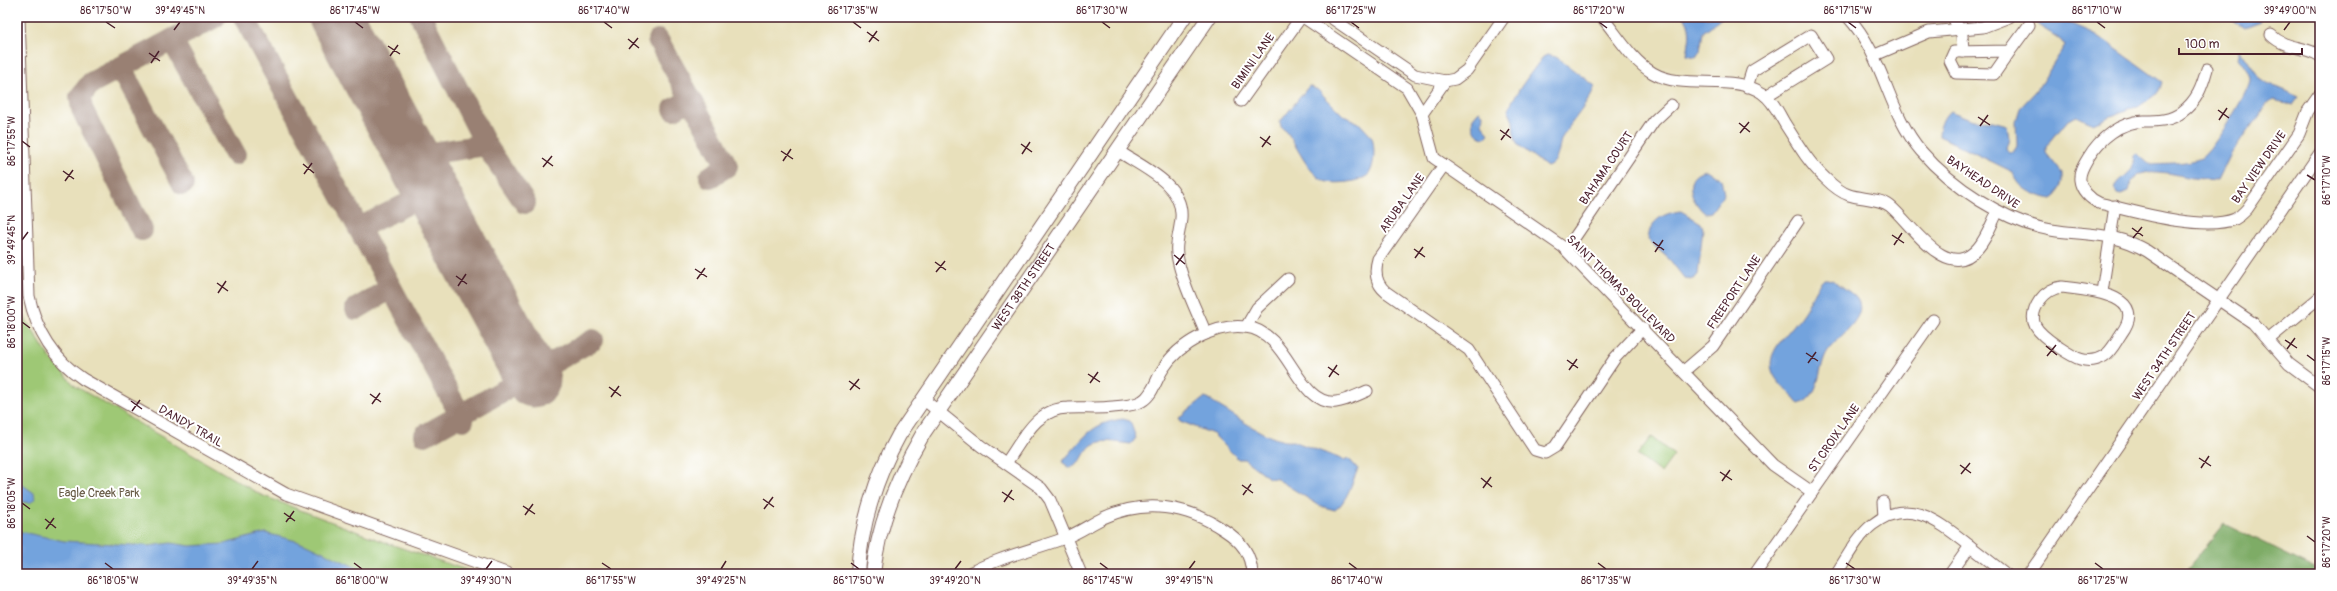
<svg xmlns="http://www.w3.org/2000/svg" width="2337" height="591" viewBox="0 0 2337 591" font-family="Pangolin,sans-serif">
<style>
.green{fill:#9ec875;stroke:#747450}
.forest{fill:#7eac66;stroke:#646648}
.water{fill:#73a3dd;stroke:#5e6184}
.lines{fill:none;stroke-linecap:round;stroke-linejoin:round}
.taxiway{stroke:#998073;stroke-width:22}
.runway{stroke:#998073;stroke-width:55}
.minor-casing{stroke:#81635d;stroke-width:13}
.major-casing{stroke:#81635d;stroke-width:16}
.minor{stroke:#fff;stroke-width:11}
.major{stroke:#fff;stroke-width:14}
.ticks{fill:none;stroke:#4a1f2b;stroke-width:1.5}
.labels{text-anchor:middle;stroke-width:4;stroke-linejoin:round;paint-order:stroke}
.street-label{font-size:12px;fill:#4a1f2b;stroke:#fff}
.park-label{font-size:12px;fill:#675a45;stroke:#fff}
.neatline{fill:none;stroke:#4a1f2b;stroke-width:1.5}
.ticks-label{font-size:10px;text-anchor:middle;fill:#4a1f2b}
</style>
<rect width="100%" height="100%" fill="#fff"/>
<filter id="ink" filterUnits="userSpaceOnUse"><feTurbulence type="fractalNoise" baseFrequency=".025" numOctaves="2"/><feDisplacementMap in="SourceGraphic" scale="8" xChannelSelector="R" yChannelSelector="G"/><feConvolveMatrix kernelMatrix="1 2 1 2 8 2 1 2 1" color-interpolation-filters="sRGB"/></filter>
<filter id="wash" filterUnits="userSpaceOnUse"><feTurbulence type="fractalNoise" baseFrequency=".012" numOctaves="4" result="noise"/><feDisplacementMap in="SourceGraphic" scale="16" xChannelSelector="R" yChannelSelector="G"/><feGaussianBlur stdDeviation="0.9" result="paint"/><feColorMatrix in="noise" values="0 0 0 0 0 0 0 0 0 0 0 0 0 0 0 0 0 1.4 0 .05"/><feComposite in="paint" operator="in"/></filter>
<g filter="url(#wash)">
<rect width="100%" height="100%" fill="#e8e0bb"/>
<!-- green -->
<g class="green">
<polygon points="17,192 19,299 26,320 48,355 75,386 261,495 387,543 478,574 17,574"/>
<polygon points="1651,437 1674,455 1661,473 1637,455"/>
</g>
<!-- forest -->
<polygon class="forest" points="2224,524 2320,571 2320,574 2184,574"/>
<!-- water -->
<g class="water">
<path d="M1684,17H1723L1703,32L1700,51L1696,57L1687,55C1689,40 1693,30 1684,17Z"/>
<path d="M2031,17H2055L2097,35L2162,82L2159,92L2138,107L2128,109L2093,124L2077,116L2068,120L2046,147V153L2062,173V183L2056,196L2052,199C2033,195 2019,190 2013,172L1939,136C1939,128 1943,116 1950,111L1973,120L1993,121L2007,125L2009,138L2006,148L2009,153L2014,151L2017,146L2016,121L2020,108L2036,91L2065,46C2058,33 2038,30 2031,17Z"/>
<polygon points="2229,17 2259,17 2261,22 2245,28"/>
<path d="M2240,50L2259,77L2269,84L2299,97L2293,105L2274,100L2267,104L2231,154L2218,180C2209,179 2201,179 2192,178C2172,175 2134,160 2128,192L2121,195L2117,194C2110,183 2128,177 2132,168C2134,163 2132,157 2136,153L2149,164C2163,163 2189,164 2201,158C2210,154 2251,89 2250,79C2249,71 2242,64 2238,58Z"/>
<path d="M1547,55L1556,57L1595,86C1588,105 1573,119 1563,136C1557,146 1561,162 1547,167L1517,144L1514,134L1513,121L1508,110C1517,90 1530,74 1543,57Z"/>
<path d="M1309,86L1318,90L1343,115L1359,123L1372,137C1375,147 1375,165 1369,174C1362,182 1334,185 1324,181C1307,172 1298,148 1287,132L1281,127L1280,122Z"/>
<path d="M1479,111L1483,114L1482,124L1489,134L1485,138C1476,137 1470,127 1473,118Z"/>
<path d="M1706,170L1721,179L1724,194L1711,212L1706,214C1692,204 1680,174 1706,170Z"/>
<path d="M1681,211L1701,223L1703,228L1698,275L1693,279L1684,278L1670,260L1648,240C1649,220 1664,213 1681,211Z"/>
<path d="M1824,279C1833,278 1841,286 1848,291C1881,312 1835,336 1826,354C1818,370 1820,398 1799,404C1794,401 1794,396 1789,392C1750,361 1784,341 1803,313C1811,302 1813,289 1824,279Z"/>
<path d="M1204,398C1210,399 1215,403 1220,407C1238,417 1272,444 1293,441L1344,460L1348,458L1358,469C1352,482 1347,502 1335,510L1320,506L1277,479L1269,478L1244,459H1238L1213,434L1180,421L1178,418Z"/>
<path d="M1123,419L1130,421L1136,438L1131,444C1119,443 1098,437 1089,448C1080,458 1084,462 1070,468L1062,462C1083,440 1089,423 1123,419Z"/>
<polygon points="17,481 34,493 35,499 30,503 17,501"/>
<polygon points="17,531 64,541 149,546 171,543 190,546 224,544 265,533 304,543 370,574 17,574"/>
</g>
<g class="lines">
<!-- taxiway -->
<g class="taxiway">
<polyline points="244,17 463,420"/>
<polyline points="421,17 486,145 525,203"/>
<polyline points="172,40 235,154"/>
<polyline points="658,40 691,99 674,109"/>
<polyline points="121,68 183,184"/>
<polyline points="691,99 727,166 710,177"/>
<polyline points="411,156 486,145"/>
<polyline points="413,201 420,185 418,168"/>
<polyline points="359,228 413,201 426,201 442,212"/>
<polyline points="142,230 82,109 80,97 91,83 215,17"/>
<polyline points="356,309 391,288"/>
<polyline points="425,435 593,340"/>
</g>
<!-- runway -->
<polyline class="runway" points="336,17 533,380"/>
</g>
</g>
<g filter="url(#ink)">
<g class="lines">
<!-- minor casing -->
<g class="minor-casing">
<g id="minor">
<path d="M19,17L29,296C36,330 53,359 83,379L286,494L509,574"/>
<polyline points="1303,17 1407,88 1422,114 1434,158 1563,247 1773,465 1812,492"/>
<polyline points="1330,17 1415,75 1445,81 1455,79 1467,70 1504,17"/>
<path d="M1602,17C1617,35 1632,61 1653,73C1684,91 1733,73 1762,93C1773,100 1779,114 1785,124C1797,143 1808,162 1825,178C1831,184 1840,192 1849,195C1861,199 1880,198 1890,206C1912,224 1947,284 1978,248C1987,238 1992,222 1998,211"/>
<path d="M1848,17C1884,56 1887,111 1921,151C1951,186 2005,222 2051,230C2088,236 2112,231 2147,251L2253,323L2289,364L2320,387"/>
<polyline points="1953,17 1962,35 1963,52"/>
<path d="M2271,35C2286,50 2304,45 2320,56"/>
<polyline points="2010,51 1994,74 1956,73 1950,61 1954,52 2010,51 2029,25"/>
<polyline points="1875,55 1929,32 1983,27 2009,17"/>
<path d="M2207,69C2202,87 2197,101 2182,112C2171,121 2157,121 2144,121C2120,122 2100,138 2088,158C2084,165 2079,172 2080,180C2081,190 2090,199 2099,203C2133,211 2202,232 2235,219C2241,216 2243,213 2247,209L2299,134L2308,111L2320,94"/>
<polyline points="1747,87 1752,71 1811,35 1826,59 1766,96"/>
<polyline points="1241,101 1301,17"/>
<polyline points="1422,114 1445,81"/>
<path d="M1118,151C1142,167 1184,184 1181,218C1180,233 1174,245 1178,260C1183,285 1197,311 1206,334"/>
<path d="M1444,165L1378,259C1374,272 1376,284 1386,292L1469,350L1535,450L1545,453L1555,447L1615,358L1643,328"/>
<polyline points="1566,250 1654,121 1671,105"/>
<path d="M2062,287C2086,290 2151,294 2121,334C2116,341 2112,351 2104,356C2086,367 2072,356 2057,346C2039,333 2024,323 2040,300C2046,292 2052,288 2062,287Z"/>
<polyline points="2102,292 2115,206"/>
<polyline points="1246,327 1257,308 1288,279"/>
<polyline points="2268,340 2320,297"/>
<polyline points="1684,371 1713,346 1798,221"/>
<polyline points="923,399 981,446 1041,488 1050,500 1081,574"/>
<path d="M1006,463C1022,441 1036,408 1068,408C1084,407 1095,409 1113,407C1122,406 1134,406 1142,401C1153,395 1156,379 1163,369C1178,344 1216,323 1246,327C1290,332 1296,406 1336,402C1346,401 1357,395 1367,391"/>
<polyline points="1883,502 1884,517"/>
<polyline points="1757,571 1933,320"/>
<path d="M968,574C996,558 1032,550 1062,539C1077,534 1089,525 1103,518C1144,499 1187,505 1224,530C1241,541 1251,553 1252,574"/>
<path d="M1836,574C1847,558 1857,537 1872,525C1907,497 1937,520 1965,542C1979,553 1992,563 2006,574"/>
<polyline points="1950,574 1970,546"/>
<polyline points="2029,574 2320,153"/>
</g>
</g>
<!-- major casing -->
<g class="major-casing">
<g id="major">
<path d="M858,574C860,527 876,476 899,435L1184,17"/>
<path id="s1" d="M873,574C878,523 898,476 924,432L1209,17"/>
</g>
</g>
<!-- minor -->
<use href="#minor" class="minor"/>
<!-- major -->
<use href="#major" class="major"/>
</g>
</g>
<!-- ticks -->
<path class="ticks" d="M106,22L115,28M355,22L363,28M604,22L612,28M853,22L861,28M1102,22L1110,28M1351,22L1359,28M1599,22L1607,28M1848,22L1856,28M2097,22L2105,28M174,30L180,22M2284,30L2290,22M867,32L879,41M628,39L639,48M869,42L877,31M388,46L400,54M629,49L638,38M149,53L160,61M390,56L398,45M151,63L159,51M2218,110L2229,118M1978,117L1990,125M2219,120L2227,108M1739,123L1750,132M1980,126L1988,115M1500,130L1511,138M1740,133L1749,122M1260,137L1271,145M1501,140L1509,129M22,141L30,147M1021,144L1032,152M1262,147L1270,136M781,151L793,159M1022,154L1030,142M542,158L553,166M783,161L791,149M303,164L314,173M543,167L552,156M63,171L74,179M304,174L312,163M2307,175L2315,180M65,181L73,170M2132,228L2143,236M1892,235L1904,243M2133,238L2142,227M22,240L28,232M1653,242L1664,250M1894,245L1902,233M1414,249L1425,257M1655,252L1663,240M1174,255L1185,264M1415,258L1423,247M935,262L946,270M1176,265L1184,254M695,269L707,277M936,272L945,261M456,276L467,284M697,279L705,268M217,283L228,291M458,286L466,274M218,293L226,281M22,322L30,328M2285,340L2297,348M2046,346L2057,355M2287,349L2295,338M1806,353L1818,361M2307,355L2315,361M2047,356L2056,345M1567,360L1578,368M1808,363L1816,352M1328,367L1339,375M1569,370L1577,359M1088,374L1100,382M1329,377L1337,365M849,381L860,389M1090,383L1098,372M609,387L621,396M850,390L859,379M370,394L381,402M611,397L619,386M131,401L142,409M372,404L380,393M132,411L140,400M2199,458L2211,466M1960,465L1971,473M2201,468L2209,456M1720,472L1732,480M1961,474L1970,463M1481,478L1492,487M1722,481L1730,470M1242,485L1253,493M1483,488L1491,477M1002,492L1014,500M1243,495L1251,484M763,499L774,507M1004,502L1012,490M22,503L30,509M523,506L535,514M764,509L773,497M284,513L295,521M525,515L533,504M45,519L56,528M286,522L294,511M46,529L54,518M2307,536L2315,542M105,563L113,569M354,563L362,569M602,563L611,569M851,563L859,569M1100,563L1108,569M1349,563L1357,569M1598,563L1606,569M1846,563L1855,569M2095,563L2103,569M252,569L258,561M486,569L492,561M721,569L726,561M955,569L961,561M1189,569L1195,561"/>
<g class="labels">
<!-- street labels -->
<g class="street-label">
<text transform="translate(1253 61) rotate(-55)" y="4">BIMINI LANE</text>
<text transform="translate(2259 167) rotate(-55)" y="4">BAY VIEW DRIVE</text>
<text transform="translate(1606 168) rotate(-56)" y="4">BAHAMA COURT</text>
<text transform="translate(1983 182) rotate(34)" y="4">BAYHEAD DRIVE</text>
<text transform="translate(1402 203) rotate(-55)" y="4">ARUBA LANE</text>
<text dy="4" stroke="none"><textPath href="#s1" startOffset="328">WEST 38TH STREET</textPath></text>
<text transform="translate(1621 289) rotate(45)" y="4">SAINT THOMAS BOULEVARD</text>
<text transform="translate(1734 292) rotate(-56)" y="4">FREEPORT LANE</text>
<text transform="translate(2164 356) rotate(-56)" y="4">WEST 34TH STREET</text>
<text transform="translate(191 426) rotate(30)" y="4">DANDY TRAIL</text>
<text transform="translate(1834 438) rotate(-55)" y="4">ST CROIX LANE</text>
</g>
<!-- park labels -->
<g class="park-label">
<text x="99" y="497">Eagle Creek Park</text>
</g>
</g>
<!-- margin -->
<rect width="2337" height="591" fill="none" stroke="#fff" stroke-width="44"/>
<!-- scale -->
<path d="M2179 48v6h123v-6" fill="none" stroke="#4a1f2b" stroke-width="2"/>
<text x="2185" y="48" font-size="12" fill="#4a1f2b" stroke="#ffffff" stroke-width="3" paint-order="stroke">100 m</text>
<rect x="22" y="22" width="2293" height="547" class="neatline"/>
<g class="ticks-label">
<text x="106" y="14">86°17'50"W</text>
<text x="180" y="14">39°49'45"N</text>
<text x="355" y="14">86°17'45"W</text>
<text x="604" y="14">86°17'40"W</text>
<text x="853" y="14">86°17'35"W</text>
<text x="1102" y="14">86°17'30"W</text>
<text x="1351" y="14">86°17'25"W</text>
<text x="1599" y="14">86°17'20"W</text>
<text x="1848" y="14">86°17'15"W</text>
<text x="2097" y="14">86°17'10"W</text>
<text x="2290" y="14">39°49'00"N</text>
<text transform="translate(11 141) rotate(-90)" y="4">86°17'55"W</text>
<text transform="translate(2326 180) rotate(-90)" y="4">86°17'10"W</text>
<text transform="translate(11 240) rotate(-90)" y="4">39°49'45"N</text>
<text transform="translate(11 322) rotate(-90)" y="4">86°18'00"W</text>
<text transform="translate(2326 361) rotate(-90)" y="4">86°17'15"W</text>
<text transform="translate(11 503) rotate(-90)" y="4">86°18'05"W</text>
<text transform="translate(2326 542) rotate(-90)" y="4">86°17'20"W</text>
<text x="113" y="584">86°18'05"W</text>
<text x="252" y="584">39°49'35"N</text>
<text x="362" y="584">86°18'00"W</text>
<text x="486" y="584">39°49'30"N</text>
<text x="611" y="584">86°17'55"W</text>
<text x="721" y="584">39°49'25"N</text>
<text x="859" y="584">86°17'50"W</text>
<text x="955" y="584">39°49'20"N</text>
<text x="1108" y="584">86°17'45"W</text>
<text x="1189" y="584">39°49'15"N</text>
<text x="1357" y="584">86°17'40"W</text>
<text x="1606" y="584">86°17'35"W</text>
<text x="1855" y="584">86°17'30"W</text>
<text x="2103" y="584">86°17'25"W</text>
</g>
</svg>
